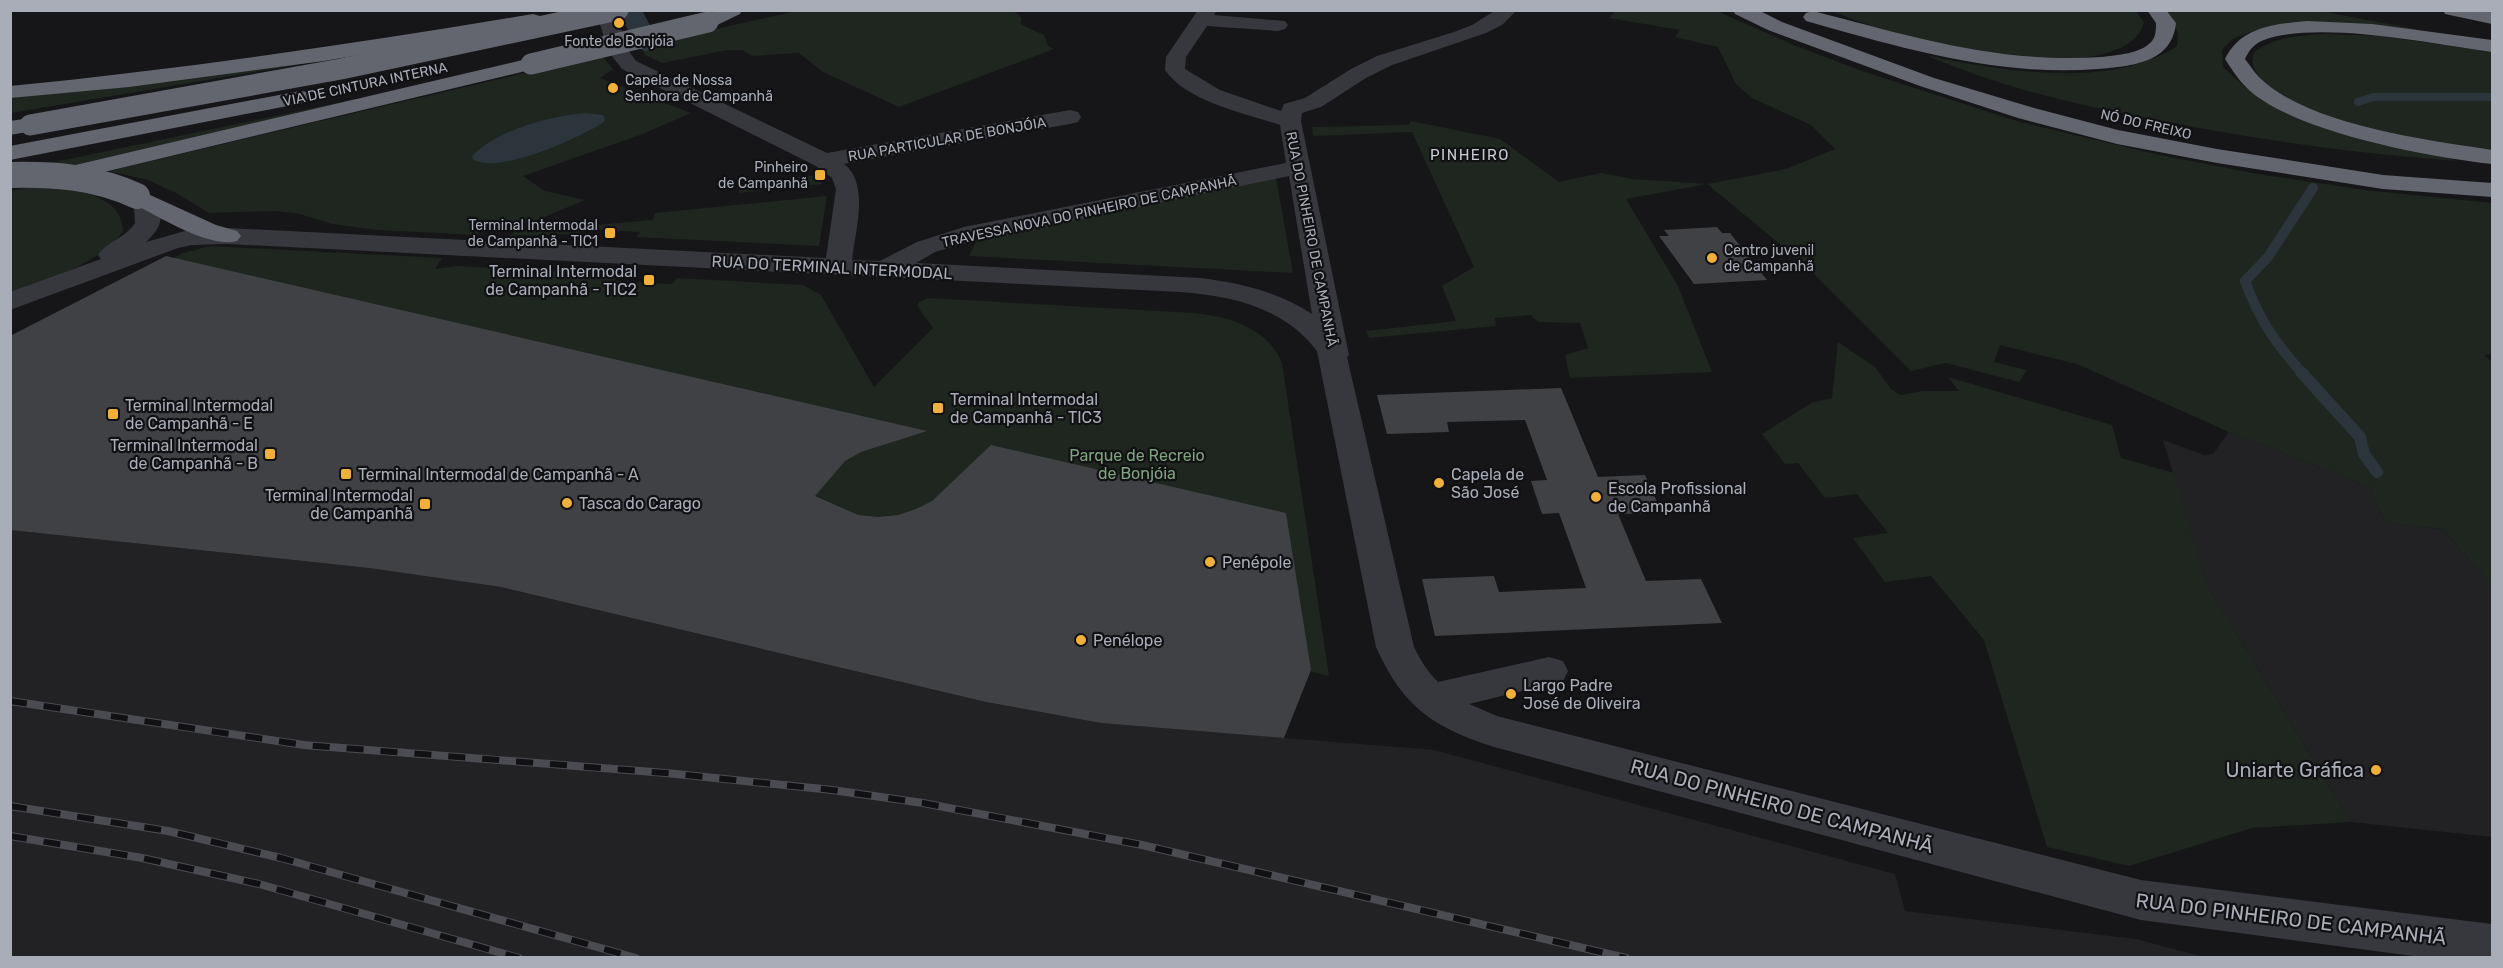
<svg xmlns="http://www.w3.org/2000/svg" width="2503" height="968" viewBox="0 0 2503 968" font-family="Rubik,sans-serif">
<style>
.built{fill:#222225}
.green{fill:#1e261f}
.water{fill:#2c353c}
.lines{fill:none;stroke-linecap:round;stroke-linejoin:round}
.stream-far2{stroke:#2c353c;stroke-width:8}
.stream-far1{stroke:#2c353c;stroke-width:10}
.stream{stroke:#2c353c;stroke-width:12}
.canal{fill:#2c353c;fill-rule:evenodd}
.building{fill:#404145}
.minor{fill:#37383d;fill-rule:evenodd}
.highway{fill:#63666e;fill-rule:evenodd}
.rail-casing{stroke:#4a4c52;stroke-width:8}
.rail{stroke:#111113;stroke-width:6;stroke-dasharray:17;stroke-linecap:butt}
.highway-bridge-far1{stroke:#63666e;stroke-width:21}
.highway-bridge{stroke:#63666e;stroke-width:26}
.poi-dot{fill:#f2b134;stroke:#111113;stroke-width:2}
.labels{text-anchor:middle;stroke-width:4.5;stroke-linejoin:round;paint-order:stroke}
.far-poi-label{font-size:14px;fill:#a8adb8;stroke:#111113;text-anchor:start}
.far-street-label{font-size:14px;fill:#a8adb8;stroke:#111113}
.far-neighbourhood-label{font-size:15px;letter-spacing:1.5px;fill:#c9ccd4;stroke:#111113}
.street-label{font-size:16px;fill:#a8adb8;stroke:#111113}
.poi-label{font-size:16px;fill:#a8adb8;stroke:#111113;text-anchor:start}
.park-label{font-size:16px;fill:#7fa381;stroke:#111113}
.near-poi-label{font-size:20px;fill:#a8adb8;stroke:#111113;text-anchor:end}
.near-street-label{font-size:20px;fill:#a8adb8;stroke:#111113}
</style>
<rect width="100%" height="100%" fill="#161618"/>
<!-- built -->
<g class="built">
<polygon points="2229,432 2370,487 2385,523 2443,529 2492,586 2492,837 2351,822 2207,585 2163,440 2204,455 2213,454"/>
<polygon points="11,530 369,568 501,587 986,702 1101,723 1434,750 1895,874 1905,911 2136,939 2204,957 11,958"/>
</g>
<!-- green -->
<g class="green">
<polygon points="1013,10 1022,18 1020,24 1044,35 1048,46 1054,49 899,107 823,72 799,53 752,56 742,50 727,50 662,63 645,55 641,46 796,11"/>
<path d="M2135,10L2144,22C2134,70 2022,60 1985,56C1970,54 1955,49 1941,45C1903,35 1867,26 1832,11Z"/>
<polygon points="1615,11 1717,11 1796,46 1862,71 2020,122 2155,154 2258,174 2365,190 2492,203 2492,354 2484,355 2492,362 2492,586 2443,529 2385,523 2370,487 2229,432 2077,364 2000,345 1994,362 2027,370 2019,382 1946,363 1911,371 1805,265 1707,184 1626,199 1678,286 1712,372 1570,378 1565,355 1588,348 1580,323 1538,322 1531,315 1495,318 1496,326 1369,338 1366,331 1456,321 1442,286 1474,267 1412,132 1313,136 1312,127 1408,125 1411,121 1500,139 1559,182 1601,173 1633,179 1707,184 1786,169 1835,149 1811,125 1752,98 1736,84 1718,47 1675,37 1680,30 1609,18"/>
<path d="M2164,11H2321L2461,38L2293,26L2256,30L2232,39L2222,50L2223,67L2246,88L2282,108L2413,150L2458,161C2358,154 2260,140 2162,121C2081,106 2001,88 1926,55C1998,71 2112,90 2177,46C2180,30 2175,23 2164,11Z"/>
<path d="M2329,34L2381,36L2492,52V153C2455,149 2233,111 2254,52C2277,36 2302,35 2329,34Z"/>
<polygon points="601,55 613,69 600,78 691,113 640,135 523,176 545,191 585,200 520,227 516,232 653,220 655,213 827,196 819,246 636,237 640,232 585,229 580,234 510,236 514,232 483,230 477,235 377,230 332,224 300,214 277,211 209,213 178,194 148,180 109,171"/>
<polygon points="349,56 11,113 11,95"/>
<polygon points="356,99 359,100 80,167 45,164"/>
<polygon points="817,175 822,184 739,193 740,184"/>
<polygon points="1276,178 1293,273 969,256 978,238"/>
<path d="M35,186C66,190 122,190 123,231C98,265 48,279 11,294L10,191Z"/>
<path d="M210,246L442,258L435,269L456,266L619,274L614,281L672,284L677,278L803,285L821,295L874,387L933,328L917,306L919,302L928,298L1194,313C1229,317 1267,327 1282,363L1329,676L28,335L183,253Z"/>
<polygon points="1838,342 1875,367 1891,389 1900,395 1923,391 1959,391 1948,377 2112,425 2121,458 2174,473 2207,585 2351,822 2252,828 2129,866 2047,847 1984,640 1931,576 1885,582 1853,538 1888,533 1857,494 1825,498 1798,463 1785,464 1762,434 1811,403 1832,398"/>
</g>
<!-- water -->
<path class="water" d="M585,113L603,115L605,118L604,122C581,137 497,176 473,159L472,156C496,130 551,116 585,113Z"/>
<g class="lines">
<!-- stream-far2 -->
<polyline class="stream-far2" points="2358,102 2373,97 2492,97"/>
<!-- stream-far1 -->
<path class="stream-far1" d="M2302,373C2274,341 2260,321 2245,281L2268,257L2313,188"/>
<!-- stream -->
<polyline class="stream" points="2301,372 2360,437 2364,454 2377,472"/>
<!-- canal -->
<polygon class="canal" points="618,10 642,10 659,43 655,48 646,51 637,48"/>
</g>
<!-- building -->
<g class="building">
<polygon points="1717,227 1722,233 1730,233 1767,280 1694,284 1659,236 1669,236 1664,230"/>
<polygon points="166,256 927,431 861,452 845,461 815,496 858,515 878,517 898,515 916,509 932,501 991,445 1286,513 1311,670 1284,738 1101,723 986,702 501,587 369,568 10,530 10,336"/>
<polygon points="1561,388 1598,477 1645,475 1662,513 1618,514 1646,581 1701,579 1722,623 1435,636 1422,579 1494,576 1499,592 1586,588 1559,513 1542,514 1531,481 1547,480 1525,420 1447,422 1449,432 1387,434 1377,395"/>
</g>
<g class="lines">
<!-- minor -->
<path class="minor" d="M596,10H615L628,50L636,61L827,153L1070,110L1078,112L1081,117L1078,122L1070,124L844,164C870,184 855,231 852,260L880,261L917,242L964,227L1286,163L1280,125C1245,113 1187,102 1165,70L1166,57L1198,10H1217L1214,15L1285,21L1288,25L1285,29L1278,31L1207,26L1186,57L1185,69L1220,90L1281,111L1284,104L1305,98L1351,69L1377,56L1454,32L1472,25L1496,10H1517L1502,25L1486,33L1392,65L1366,78L1321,107L1302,113L1301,121L1349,355L1347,357L1414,647C1420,660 1428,672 1438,682L1549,657L1563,661L1568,671L1563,681L1469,704L1497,716L2141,880L2492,924V958H2428L2141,920L1494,747C1433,727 1403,707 1376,647L1317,351C1283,307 1232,296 1180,292L228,244L192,245L178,248L10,310V292L101,259L98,255C107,241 126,238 135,223L134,208L125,196L128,191C145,187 165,203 160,222C158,230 152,236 146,242L192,229L228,228L826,258L836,189L832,178L816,166L622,69L608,51ZM1289,176L1312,314C1278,292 1241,283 1201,278L916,263L935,252L970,242Z"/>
<!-- highway -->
<g class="highway">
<polygon points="717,10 742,10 740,14 715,26 701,26 698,22 701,18"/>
<polygon points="1733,10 1758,10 1782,22 1934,78 2034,108 2118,130 2217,149 2383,175 2492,183 2492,197 2383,189 2217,163 2117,144 2018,118 1920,86 1768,30 1735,14"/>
<path d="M2147,10H2166L2176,23C2172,63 2132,66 2098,69C1998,77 1902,48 1806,21L1803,17L1806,13L1813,11C1911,36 1998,64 2101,57C2117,55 2141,54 2152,41C2156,36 2156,29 2156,23Z"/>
<polygon points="2443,10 2492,12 2492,24 2445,14"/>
<path d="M533,14L540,16L543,20L540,24L324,61L129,87L10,98V86C186,69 359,43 533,14Z"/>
<path d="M2307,21L2372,24L2492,40V52C2433,44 2319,20 2264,40C2255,43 2249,50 2245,59C2250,65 2254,72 2259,77C2307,125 2427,140 2492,150V164C2430,157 2286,131 2244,85C2237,78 2231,68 2225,59C2241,26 2275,24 2307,21Z"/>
<polygon points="531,58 538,60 541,64 538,68 50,185 42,183 38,178 42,173 50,171"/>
<polygon points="300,91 308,92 311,97 308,102 10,160 10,146"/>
<polygon points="30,118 38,120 41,125 38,130 10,135 10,121"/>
<path d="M137,189L216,225L237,231L241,236L237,241C208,249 155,214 128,201L125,196L128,191Z"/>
</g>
<!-- rail casing -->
<g class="rail-casing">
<g id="rail">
<polyline points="10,701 304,745 666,773 832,790 923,803 1142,845 1626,958"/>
<polyline points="10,806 168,831 281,858 636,958"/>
<polyline points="10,836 142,858 259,884 519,958"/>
</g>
</g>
<!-- rail -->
<use href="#rail" class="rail"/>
<!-- highway-bridge-far1 -->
<g class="highway-bridge-far1">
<polyline points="531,64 708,22"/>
<polyline points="30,125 341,69 618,10"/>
</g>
<!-- highway-bridge -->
<path class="highway-bridge" d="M10,175C55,174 96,177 137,196"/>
</g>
<!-- markers -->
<g class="poi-dot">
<circle cx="619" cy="23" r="6"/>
<circle cx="613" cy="88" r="6"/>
<rect x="814" y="169" width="12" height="12" rx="3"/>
<rect x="604" y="227" width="12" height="12" rx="3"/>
<circle cx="1712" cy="258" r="6"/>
<rect x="643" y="274" width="12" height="12" rx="3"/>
<rect x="932" y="402" width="12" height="12" rx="3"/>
<rect x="107" y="408" width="12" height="12" rx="3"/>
<rect x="264" y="448" width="12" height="12" rx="3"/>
<rect x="340" y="468" width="12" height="12" rx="3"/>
<circle cx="1439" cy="483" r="6"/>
<circle cx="1596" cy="497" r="6"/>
<circle cx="567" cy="503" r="6"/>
<rect x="419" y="498" width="12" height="12" rx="3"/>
<circle cx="1210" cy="562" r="6"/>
<circle cx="1081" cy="640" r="6"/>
<circle cx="1511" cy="694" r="6"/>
<circle cx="2376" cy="770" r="6"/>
</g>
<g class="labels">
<!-- far-poi labels -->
<g class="far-poi-label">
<text x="619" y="46" text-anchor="middle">Fonte de Bonjóia</text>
<text x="625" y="85">Capela de Nossa<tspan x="625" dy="16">Senhora de Campanhã</tspan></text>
<text x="808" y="172" text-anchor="end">Pinheiro<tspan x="808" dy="16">de Campanhã</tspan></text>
<text x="598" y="230" text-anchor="end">Terminal Intermodal<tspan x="598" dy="16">de Campanhã - TIC1</tspan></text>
<text x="1724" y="255">Centro juvenil<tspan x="1724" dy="16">de Campanhã</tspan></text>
</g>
<!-- far-street labels -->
<g class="far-street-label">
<text transform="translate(365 84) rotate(-12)" y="5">VIA DE CINTURA INTERNA</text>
<text transform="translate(2146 124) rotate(13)" y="5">NÓ DO FREIXO</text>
<text transform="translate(947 139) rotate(-10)" y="5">RUA PARTICULAR DE BONJÓIA</text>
<text transform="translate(1089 211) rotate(-12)" y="5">TRAVESSA NOVA DO PINHEIRO DE CAMPANHÃ</text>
<text transform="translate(1312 239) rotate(79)" y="5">RUA DO PINHEIRO DE CAMPANHÃ</text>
</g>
<!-- far-neighbourhood labels -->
<g class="far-neighbourhood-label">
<text x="1470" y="160">PINHEIRO</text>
</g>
<!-- street labels -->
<g class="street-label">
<text transform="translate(832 267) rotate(3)" y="6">RUA DO TERMINAL INTERMODAL</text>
</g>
<!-- poi labels -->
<g class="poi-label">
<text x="637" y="277" text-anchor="end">Terminal Intermodal<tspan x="637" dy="18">de Campanhã - TIC2</tspan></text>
<text x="950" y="405">Terminal Intermodal<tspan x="950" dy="18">de Campanhã - TIC3</tspan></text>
<text x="125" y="411">Terminal Intermodal<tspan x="125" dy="18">de Campanhã - E</tspan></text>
<text x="258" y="451" text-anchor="end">Terminal Intermodal<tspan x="258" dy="18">de Campanhã - B</tspan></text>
<text x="358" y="480">Terminal Intermodal de Campanhã - A</text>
<text x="1451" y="480">Capela de<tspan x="1451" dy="18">São José</tspan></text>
<text x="1608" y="494">Escola Profissional<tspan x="1608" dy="18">de Campanhã</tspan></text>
<text x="413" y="501" text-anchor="end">Terminal Intermodal<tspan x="413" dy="18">de Campanhã</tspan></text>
<text x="579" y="509">Tasca do Carago</text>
<text x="1222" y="568">Penépole</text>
<text x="1093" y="646">Penélope</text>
<text x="1523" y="691">Largo Padre<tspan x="1523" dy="18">José de Oliveira</tspan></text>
</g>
<!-- park labels -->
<g class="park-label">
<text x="1137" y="461">Parque de Recreio<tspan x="1137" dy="18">de Bonjóia</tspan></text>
</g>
<!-- near-poi labels -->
<g class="near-poi-label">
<text x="2364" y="777">Uniarte Gráfica</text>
</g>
<!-- near-street labels -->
<g class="near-street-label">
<text transform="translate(1782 806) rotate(15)" y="7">RUA DO PINHEIRO DE CAMPANHÃ</text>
<text transform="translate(2291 919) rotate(7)" y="7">RUA DO PINHEIRO DE CAMPANHÃ</text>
</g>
</g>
<!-- border -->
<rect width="2503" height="968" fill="none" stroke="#a8adb8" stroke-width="24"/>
</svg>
